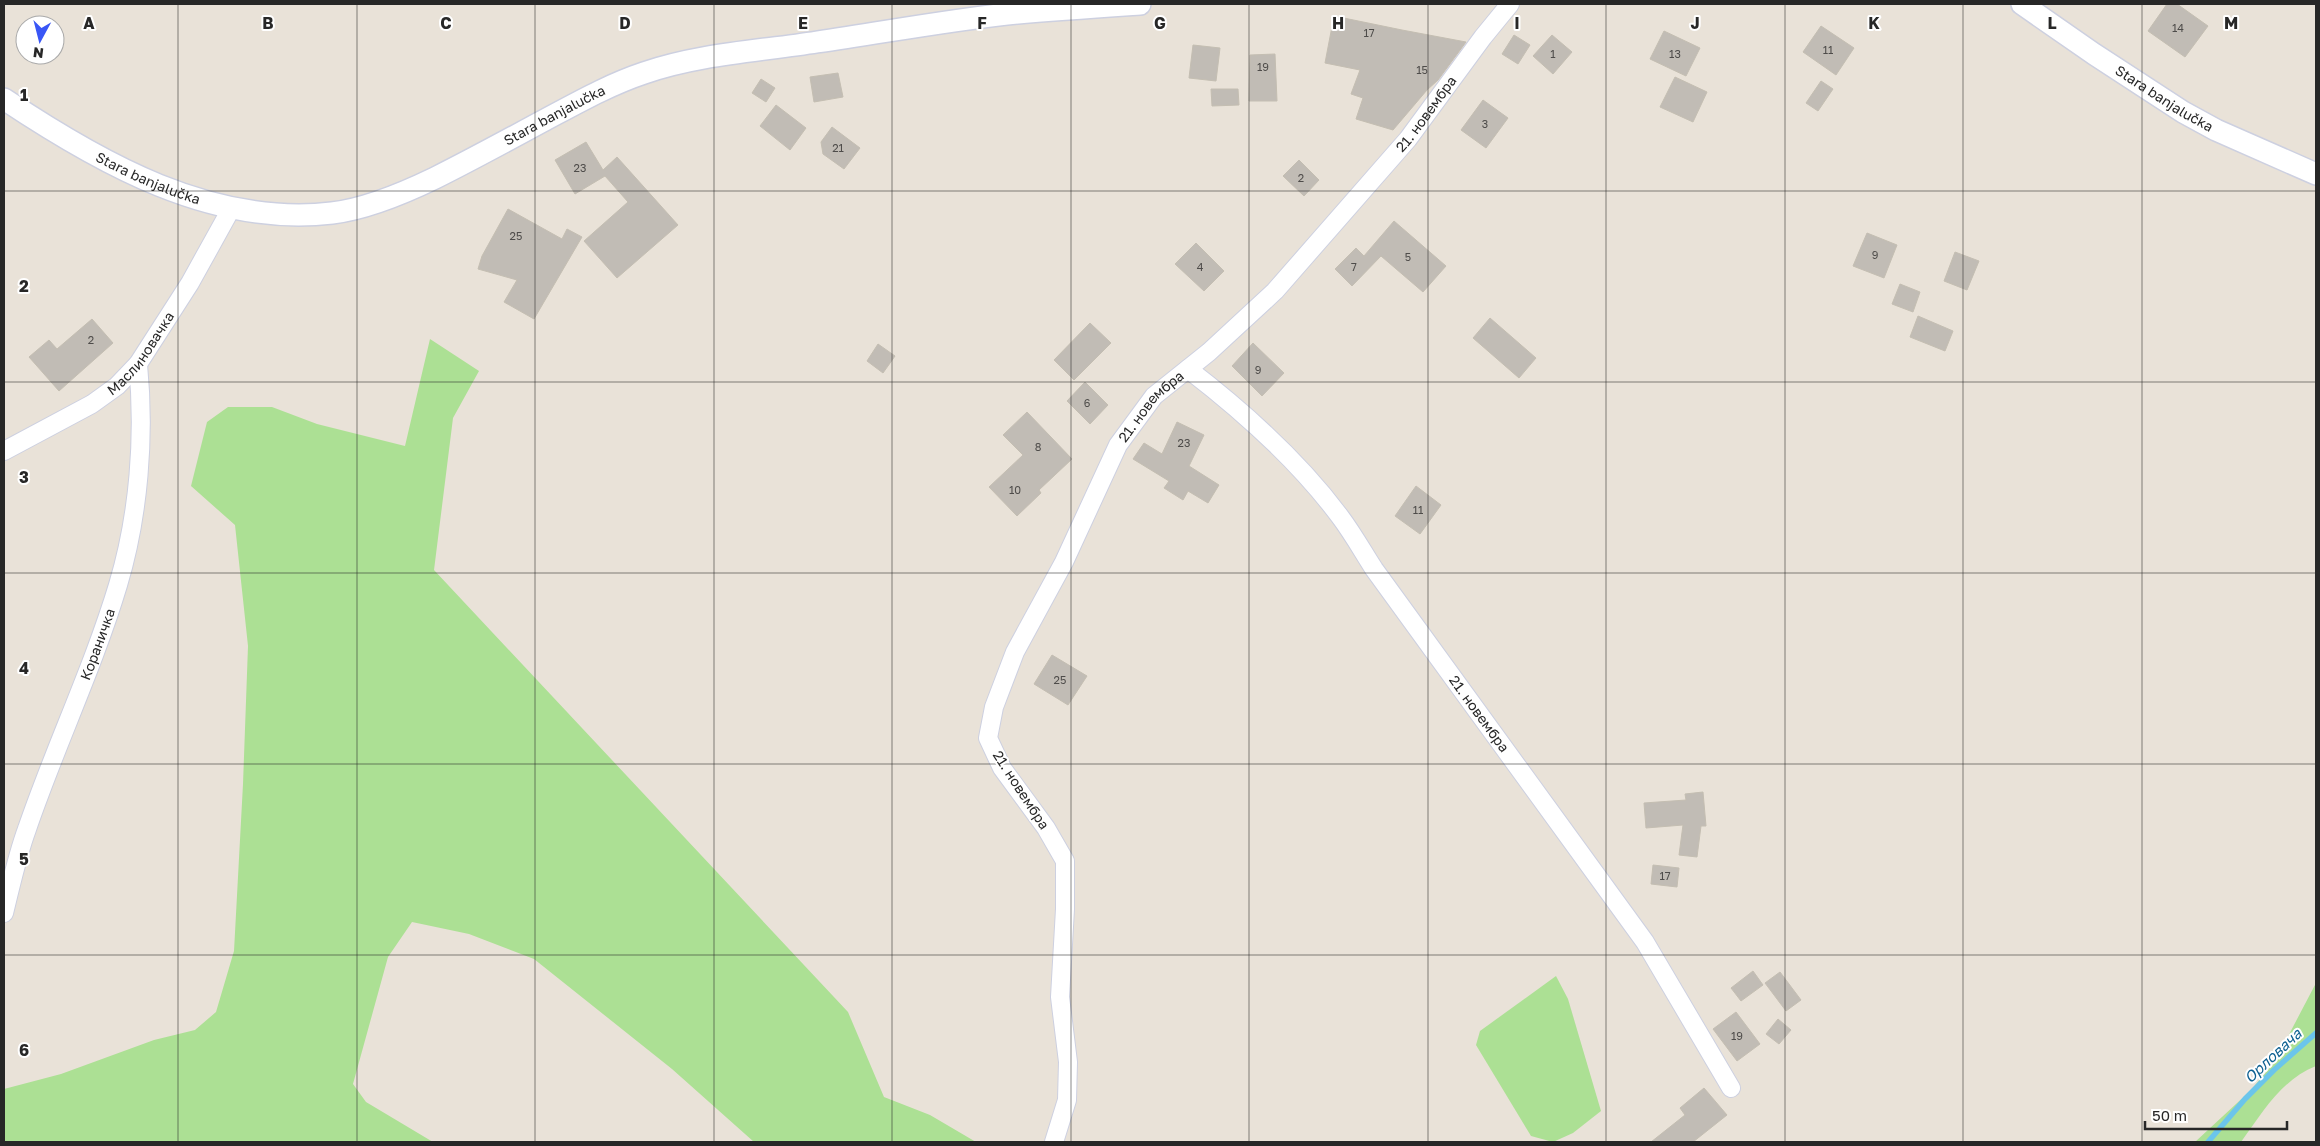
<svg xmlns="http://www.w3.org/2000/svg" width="2320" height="1146" viewBox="0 0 2320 1146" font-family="'Golos Text',sans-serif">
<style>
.green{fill:#ace094}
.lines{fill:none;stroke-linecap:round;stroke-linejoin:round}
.stream{stroke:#6bc5eb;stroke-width:5.5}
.building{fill:#c1bcb5;stroke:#c4beb2}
.minor-casing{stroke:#cdd0e0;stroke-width:20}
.tertiary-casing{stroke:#cdd0e0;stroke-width:24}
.minor{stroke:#fff;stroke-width:18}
.tertiary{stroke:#fff;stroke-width:21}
.grid{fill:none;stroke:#272727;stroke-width:1;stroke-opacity:0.55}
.labels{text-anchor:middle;stroke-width:4;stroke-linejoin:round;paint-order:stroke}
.number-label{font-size:11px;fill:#4e4c4a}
.street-label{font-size:14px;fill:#272727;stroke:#fff}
.water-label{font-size:15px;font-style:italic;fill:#0f6192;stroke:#fff}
.grid-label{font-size:16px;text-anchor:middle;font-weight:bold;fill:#272727;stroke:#fff;stroke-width:4;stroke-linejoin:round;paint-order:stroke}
</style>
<rect width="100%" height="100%" fill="#e9e2d8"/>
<!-- green -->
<g class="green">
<polygon points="430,339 479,371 453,418 434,570 848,1012 884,1097 930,1115 976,1142 754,1142 672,1069 534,959 469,934 412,922 388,957 353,1084 366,1102 433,1142 4,1142 4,1089 61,1074 154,1040 195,1030 216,1012 234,951 243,784 248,646 235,525 191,486 207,422 228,407 272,407 317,424 405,446"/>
<polygon points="1556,976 1568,999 1601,1111 1573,1133 1553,1142 1531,1136 1476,1045 1480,1031"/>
<path d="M2316,983V1066C2281,1080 2263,1112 2241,1142H2195L2250,1091L2274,1063Z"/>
</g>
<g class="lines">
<!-- stream -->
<polyline class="stream" points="2208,1142 2245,1099 2274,1070 2316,1033"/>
</g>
<!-- building -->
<g class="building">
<polygon points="2167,4 2177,4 2208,26 2185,57 2148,31"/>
<polygon points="1334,16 1402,30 1466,42 1438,80 1427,90 1393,130 1356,119 1363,98 1351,94 1360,70 1325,63"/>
<polygon points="1821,26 1854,48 1836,75 1803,52"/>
<polygon points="1664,31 1700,48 1686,76 1650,59"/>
<polygon points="1514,35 1530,45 1518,64 1502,54"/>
<polygon points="1552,35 1572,52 1553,74 1533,56"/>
<polygon points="1193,45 1220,48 1216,81 1189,78"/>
<polygon points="1275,54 1277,101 1249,101 1250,55"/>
<polygon points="838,73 843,97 814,102 810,77"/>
<polygon points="1675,77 1707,92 1693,122 1660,107"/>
<polygon points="761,79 775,88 766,102 752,93"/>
<polygon points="1821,81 1833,89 1818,111 1806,103"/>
<polygon points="1211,89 1238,89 1239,105 1212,106"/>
<polygon points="1483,100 1508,118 1486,148 1461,130"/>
<polygon points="776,105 806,128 790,150 760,126"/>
<polygon points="832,127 860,148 844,169 823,154 821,142"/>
<polygon points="586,142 603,170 617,157 678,225 617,278 584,241 628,202 605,176 575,194 555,160"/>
<polygon points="1299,160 1319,180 1304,196 1283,176"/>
<polygon points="508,209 562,239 567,229 582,237 534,319 504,302 517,280 478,269 482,256"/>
<polygon points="1394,221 1446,266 1423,292 1381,256 1352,286 1335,269 1356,248 1364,256"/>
<polygon points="1867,233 1897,245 1884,278 1853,266"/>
<polygon points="1196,243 1224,271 1204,291 1175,264"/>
<polygon points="1955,252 1979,261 1967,290 1944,281"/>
<polygon points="1900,284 1920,292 1913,312 1892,304"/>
<polygon points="1918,316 1953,331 1945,351 1910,337"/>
<polygon points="1490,318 1536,358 1519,378 1473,338"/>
<polygon points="92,319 113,343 59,391 29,357 49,340 57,349"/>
<polygon points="1090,323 1111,343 1074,380 1054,360"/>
<polygon points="1253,343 1284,373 1262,396 1232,366"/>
<polygon points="878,344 895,356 883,373 867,361"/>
<polygon points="1085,382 1108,405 1090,424 1067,401"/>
<polygon points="1027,412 1072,459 1039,490 1041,493 1017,516 989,487 1023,455 1003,435"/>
<polygon points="1177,422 1204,435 1189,466 1219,485 1208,503 1188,491 1183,500 1164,488 1169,481 1133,459 1144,443 1162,454"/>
<polygon points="1416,486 1441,505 1420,534 1395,516"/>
<polygon points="1052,655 1087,676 1068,705 1034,684"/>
<polygon points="1703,792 1706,826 1701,826 1697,857 1679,855 1683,825 1646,828 1644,803 1686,800 1685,794"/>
<polygon points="1653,865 1679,868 1677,887 1651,884"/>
<polygon points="1753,971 1763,985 1741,1001 1731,988"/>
<polygon points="1780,972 1801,1000 1786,1011 1765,983"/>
<polygon points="1736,1012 1760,1044 1737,1061 1713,1029"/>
<polygon points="1778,1019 1791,1030 1779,1044 1766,1034"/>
<polygon points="1704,1088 1727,1115 1693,1142 1651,1142 1685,1115 1680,1108"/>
</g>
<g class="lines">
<!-- minor casing -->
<g class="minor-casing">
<g id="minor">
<path id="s1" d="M1188,369C1244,412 1299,461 1341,518C1353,534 1363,552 1374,569L1645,942L1731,1088"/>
<path id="s2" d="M4,451L92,404L117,386L138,364L190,283L231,209"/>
<path id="s3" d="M4,913C11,885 17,856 27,829C55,747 93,668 118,585C139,515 145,436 138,364"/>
<path id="s4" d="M1054,1142L1067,1100L1068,1062L1060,997L1065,909V861L1046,828L1002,768L988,738L994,707L1015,652L1064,562L1118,445L1154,396L1209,352L1275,291L1408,139L1483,37L1510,4"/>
</g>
</g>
<!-- tertiary casing -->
<g class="tertiary-casing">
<g id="tertiary">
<path id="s5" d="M2022,4L2094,54L2183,112L2216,130L2316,174"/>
<path id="s6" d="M4,99C100,163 212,227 332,213C367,209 404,193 435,178C471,160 506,141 541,122C575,104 608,85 644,73C699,54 760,51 817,42C880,33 944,21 1007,14C1051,10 1096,7 1140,4"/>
</g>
</g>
<!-- minor -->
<use href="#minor" class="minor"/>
<!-- tertiary -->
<use href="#tertiary" class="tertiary"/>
</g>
<!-- grid -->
<path class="grid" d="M178,4V1142M357,4V1142M535,4V1142M714,4V1142M892,4V1142M1071,4V1142M1249,4V1142M1428,4V1142M1606,4V1142M1785,4V1142M1963,4V1142M2142,4V1142M4,191H2316M4,382H2316M4,573H2316M4,764H2316M4,955H2316"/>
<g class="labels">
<!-- number labels -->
<g class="number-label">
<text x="2178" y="32">14</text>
<text x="1369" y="37">17</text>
<text x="1828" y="54">11</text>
<text x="1553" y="58">1</text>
<text x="1675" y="58">13</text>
<text x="1263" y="71">19</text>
<text x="1422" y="74">15</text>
<text x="1485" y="128">3</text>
<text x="838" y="152">21</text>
<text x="580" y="172">23</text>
<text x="1301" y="182">2</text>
<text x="516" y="240">25</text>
<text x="1875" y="259">9</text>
<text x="1408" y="261">5</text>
<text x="1200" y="271">4</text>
<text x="1354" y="271">7</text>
<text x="91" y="344">2</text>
<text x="1258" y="374">9</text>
<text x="1087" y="407">6</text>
<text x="1184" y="447">23</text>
<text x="1038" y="451">8</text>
<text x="1015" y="494">10</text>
<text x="1418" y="514">11</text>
<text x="1060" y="684">25</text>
<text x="1665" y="880">17</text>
<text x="1737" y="1040">19</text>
</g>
<!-- street labels -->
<g class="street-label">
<text dy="5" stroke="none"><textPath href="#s5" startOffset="171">Stara banjalučka</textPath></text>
<text dy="5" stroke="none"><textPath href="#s4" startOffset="1205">21. новембра</textPath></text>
<text dy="5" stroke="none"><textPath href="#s6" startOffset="599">Stara banjalučka</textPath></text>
<text dy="5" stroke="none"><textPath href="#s6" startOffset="165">Stara banjalučka</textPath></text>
<text dy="5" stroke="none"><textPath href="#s2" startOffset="171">Маслиновачка</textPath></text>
<text dy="5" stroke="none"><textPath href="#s4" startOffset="802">21. новембра</textPath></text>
<text dy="5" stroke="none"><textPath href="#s3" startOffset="285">Кораничка</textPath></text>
<text dy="5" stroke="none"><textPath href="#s1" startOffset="454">21. новембра</textPath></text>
<text transform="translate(1021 790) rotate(57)" y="5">21. новембра</text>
</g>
<!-- water labels -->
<g class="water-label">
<text transform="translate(2273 1056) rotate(-43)" y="5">Орловача</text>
</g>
</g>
<g class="grid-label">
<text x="89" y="29">A</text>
<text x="268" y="29">B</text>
<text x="446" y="29">C</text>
<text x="625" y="29">D</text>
<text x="803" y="29">E</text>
<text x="982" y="29">F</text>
<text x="1160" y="29">G</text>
<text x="1338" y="29">H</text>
<text x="1517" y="29">I</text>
<text x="1695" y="29">J</text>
<text x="1874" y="29">K</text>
<text x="2052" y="29">L</text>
<text x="2231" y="29">M</text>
<text x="24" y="101">1</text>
<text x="24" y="292">2</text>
<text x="24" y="483">3</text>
<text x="24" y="674">4</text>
<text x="24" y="865">5</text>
<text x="24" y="1056">6</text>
</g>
<!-- border -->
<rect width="2320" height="1146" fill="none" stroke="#272727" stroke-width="10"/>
<!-- north arrow -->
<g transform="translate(40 40) rotate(187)"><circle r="24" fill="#ffffff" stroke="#a9a9a9"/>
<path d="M0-4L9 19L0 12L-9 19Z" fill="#3956f6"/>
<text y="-8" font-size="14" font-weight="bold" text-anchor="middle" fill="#272727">N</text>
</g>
<!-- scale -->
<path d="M2145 1121v8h142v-8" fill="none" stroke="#272727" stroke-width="2.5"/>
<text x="2152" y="1121" font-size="15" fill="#272727" stroke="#ffffff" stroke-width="4" paint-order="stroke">50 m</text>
</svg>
